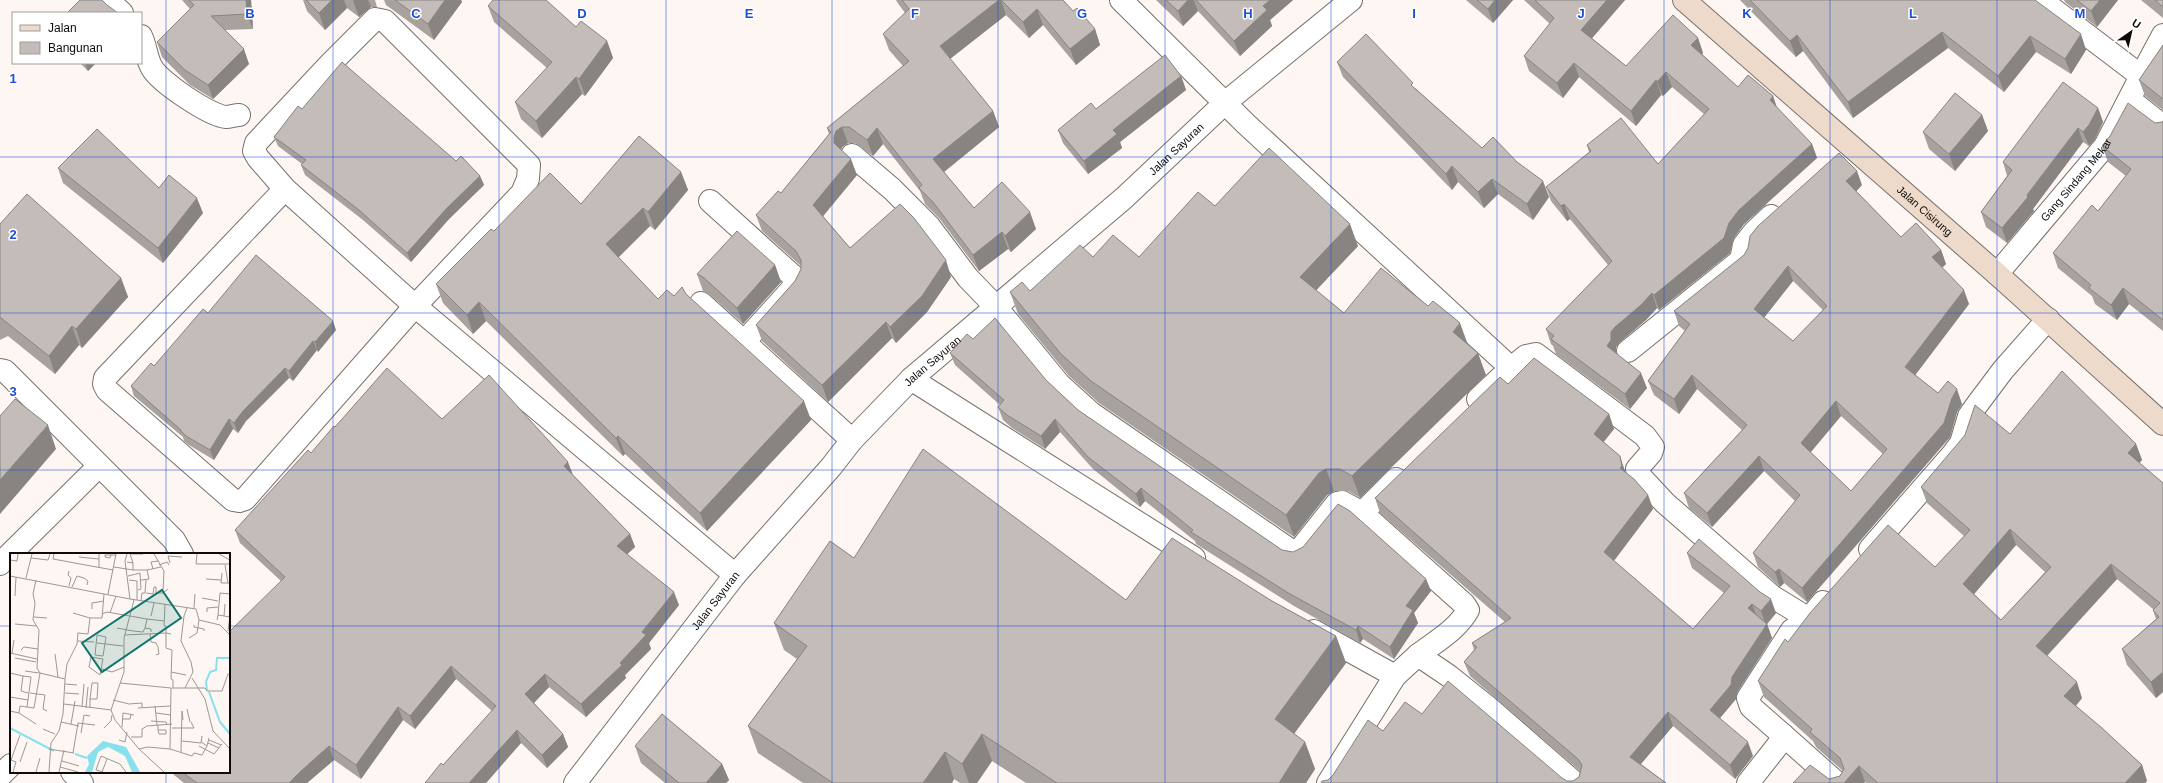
<svg xmlns="http://www.w3.org/2000/svg" width="2163" height="783" viewBox="0 0 2163 783" font-family="Arial,sans-serif">
<style>
.lines{fill:none;stroke-linecap:round;stroke-linejoin:round}
.minor-casing{stroke:#77716d;stroke-width:24}
.tertiary-casing{stroke:#77716d;stroke-width:24}
.secondary-casing{stroke:#77716d;stroke-width:24}
.minor{stroke:#fff;stroke-width:22}
.tertiary{stroke:#fff;stroke-width:22}
.secondary{stroke:#eedaca;stroke-width:22}
.wall{fill:#a8a29e;fill-rule:evenodd}
.shaded-wall{fill:#888481}
.building{fill:#c3bcb8;stroke:#888481;fill-rule:evenodd}
.grid{fill:none;stroke:#1d4ed8;stroke-width:1;stroke-opacity:0.55}
.labels{text-anchor:middle;stroke-width:3;stroke-linejoin:round;paint-order:stroke}
.street-label{font-size:11px;fill:#0d0b0a;stroke:#fff}
.inset-river{fill:none;stroke:#88e0ee;stroke-width:2}
.inset-road{fill:none;stroke:#9d9895;stroke-width:1}
.view{fill:#0f766e;fill-opacity:0.15;stroke:#0f766e;stroke-width:2}
.inset-edge{fill:none;stroke:#0d0b0a;stroke-width:2}
.grid-label{font-size:13px;text-anchor:middle;font-weight:bold;fill:#1d4ed8;stroke:#fff;stroke-width:3;stroke-linejoin:round;paint-order:stroke}
</style>
<rect width="100%" height="100%" fill="#fdf6f2"/>
<g class="lines">
<!-- minor casing -->
<g class="minor-casing">
<g id="minor">
<polyline points="108,0 122,13"/>
<polyline points="1121,0 1246,124 1511,368 1478,399"/>
<polyline points="2041,0 2141,76 2163,35"/>
<path d="M141,36C146,46 146,58 152,68C160,82 210,116 226,117C230,117 235,115 239,115"/>
<polyline points="2130,100 2163,126"/>
<polyline points="852,155 892,189 929,226 968,278 996,307 1060,385 1091,413 1293,552 1298,552 1337,503 1342,502 1362,513"/>
<polyline points="285,189 105,378 104,384 107,390 233,500 239,501 245,499 415,306 522,193 528,179 529,165 385,21 375,19 330,64 256,143 254,151 258,158 285,189 415,306 735,575"/>
<polyline points="710,201 793,276 795,281 792,289 744,342"/>
<path id="s1" d="M1997,274L2105,146L2141,76"/>
<polyline points="701,303 852,440"/>
<polyline points="1628,351 1741,260 1744,245 1754,232 1771,216"/>
<polyline points="1511,368 1526,356 1536,354 1645,436 1653,447 1651,453 1637,469 1638,474 1665,503 1773,597 1809,619"/>
<polyline points="0,370 5,371 174,540 182,554"/>
<polyline points="911,379 1194,558"/>
<path d="M1396,479L1362,513L1464,604L1468,610C1458,629 1435,642 1418,655"/>
<polyline points="1870,549 1952,455 1961,443 1969,416 1976,406 2003,370 2048,319"/>
<polyline points="0,564 99,466"/>
<polyline points="1314,631 1395,676 1418,655 1449,676 1489,708 1575,783"/>
<polyline points="1783,735 1837,783"/>
<polyline points="72,772 82,783"/>
<polyline points="0,776 11,765"/>
<polyline points="1328,783 1395,676"/>
<polyline points="1748,783 1778,745 1783,735 1751,707 1748,698 1792,630 1809,619 1823,602"/>
</g>
</g>
<!-- tertiary casing -->
<g class="tertiary-casing">
<g id="tertiary">
<path id="s2" d="M575,783L735,575L831,467L852,440L911,379L1124,198L1226,102L1351,0"/>
</g>
</g>
<!-- secondary casing -->
<g class="secondary-casing">
<g id="secondary">
<path id="s3" d="M1684,0L1997,274L2163,424"/>
</g>
</g>
<!-- minor -->
<use href="#minor" class="minor"/>
<!-- tertiary -->
<use href="#tertiary" class="tertiary"/>
<!-- secondary -->
<use href="#secondary" class="secondary"/>
</g>
<!-- wall -->
<g class="wall">
<polygon points="182,0 251,0 253,29 225,30 249,64 213,99 190,85 162,57 157,42 190,9"/>
<polygon points="303,0 375,0 377,7 371,7 359,17 347,8 325,30 307,11"/>
<polygon points="384,0 461,0 462,2 434,40 386,5"/>
<polygon points="896,0 1063,0 1073,11 1095,29 1100,45 1076,65 1043,25 1029,38 1006,15 950,59 993,111 999,127 944,172 974,208 1036,229 1011,252 1008,249 979,271 939,218 925,204 920,191 883,144 873,156 855,143 848,143 842,147 841,150 857,175 823,216 850,248 951,277 927,312 896,343 892,338 828,402 762,341 756,325 795,281 801,269 801,266 762,231 756,215 781,193 829,134 827,128 903,66 889,50 883,34 905,13 897,2"/>
<polygon points="1156,0 1293,0 1270,20 1272,26 1240,56 1198,11 1183,26"/>
<polygon points="1466,0 1513,0 1493,23"/>
<polygon points="1524,0 1625,0 1592,38 1626,66 1698,38 1703,53 1702,54 1738,87 1773,96 1777,108 1812,144 1817,158 1744,224 1734,238 1730,253 1659,310 1657,308 1646,320 1620,342 1616,347 1616,354 1647,388 1630,409 1556,354 1553,346 1551,344 1546,329 1608,265 1570,219 1567,221 1551,201 1546,187 1589,152 1587,145 1658,164 1704,114 1672,87 1663,96 1661,95 1636,126 1579,77 1563,98 1529,71 1524,56 1550,24"/>
<polygon points="1740,0 2035,0 2086,50 2071,74 2036,52 2004,92 1948,48 1853,118 1803,51 1796,57"/>
<polygon points="2064,0 2118,0 2097,27 2065,2"/>
<polygon points="2141,0 2163,0 2163,18"/>
<polygon points="488,6 576,27 607,41 613,58 585,96 582,94 542,138 521,119 515,102 547,68 494,22"/>
<polygon points="2163,45 2163,110 2145,96 2139,80"/>
<polygon points="1337,62 1415,88 1482,148 1549,197 1533,220 1498,194 1484,208 1458,182 1452,190 1343,77"/>
<polygon points="80,63 96,63 88,71"/>
<polygon points="1181,76 1186,90 1120,142 1122,148 1088,174 1063,143 1058,130 1096,109"/>
<polygon points="2098,108 2103,122 2095,139 2089,146 2083,142 2033,209 2034,211 2007,243 1986,227 1981,212 2007,176 2003,162"/>
<polygon points="302,109 456,161 480,176 484,185 449,219 411,262 363,220 305,175 301,165 302,164 278,146 274,137"/>
<polygon points="1982,115 1988,131 1955,171 1929,149 1923,132"/>
<polygon points="2163,121 2163,331 2129,304 2117,320 2095,304 2092,296 2058,268 2053,253 2098,211 2126,176 2108,162 2102,146 2155,123 2162,122"/>
<polygon points="58,168 203,213 163,263 63,183"/>
<polygon points="681,172 688,190 655,230 650,226 618,257 658,299 686,294 811,420 707,531 625,454 623,456 486,321 473,334 443,303 436,284 494,231 581,204"/>
<path d="M1862,185L1856,191L1901,237L1941,250L1946,264L1942,268L1969,304L1915,375L1938,393L1962,404L1957,412L1950,437L1807,602L1784,583L1780,587L1758,567L1753,553L1795,501L1764,471L1712,527L1689,508L1684,493L1742,430L1697,389L1679,414L1654,395L1648,381L1685,331L1679,326L1674,311ZM1793,281L1823,310L1793,341L1764,317ZM1841,416L1883,454L1851,491L1810,452Z"/>
<polygon points="1215,206 1358,246 1316,290 1344,313 1468,345 1486,375 1360,498 1348,491 1334,491 1327,495 1294,537 1099,403 1069,376 1018,314 1010,292 1030,291 1093,257 1139,257"/>
<polygon points="0,224 121,278 128,297 82,348 79,345 55,374 8,336 0,340"/>
<polygon points="775,265 781,282 743,324 709,294 703,291 697,274"/>
<polygon points="208,313 336,330 318,352 317,350 293,381 289,378 246,421 238,433 233,429 214,460 189,445 184,441 183,437 134,396 131,386 154,366"/>
<polygon points="973,339 1046,380 1078,410 1282,550 1426,579 1431,591 1414,613 1418,623 1394,659 1363,639 1360,643 1294,606 1196,544 1195,541 1145,501 1140,507 1093,469 1060,432 1045,449 1012,428 1003,420 998,407 1000,405 955,365 950,353"/>
<polygon points="1508,384 1609,414 1614,429 1603,442 1625,473 1648,495 1653,509 1614,561 1693,629 1724,593 1692,568 1687,553 1776,613 1767,624 1772,638 1738,691 1736,699 1720,718 1753,756 1735,779 1673,726 1641,764 1666,783 1328,780 1383,731 1422,714 1567,781 1573,781 1579,777 1580,771 1470,676 1464,662 1474,650 1472,643 1505,622 1380,513 1375,498"/>
<polygon points="442,419 572,474 630,534 635,547 627,554 679,605 649,643 651,649 625,675 626,678 586,717 549,687 534,703 563,734 568,747 547,768 521,743 486,783 425,783 443,765 492,711 456,679 415,729 403,720 361,779 334,760 307,783 184,783 174,775 173,772 229,772 281,581 240,543 235,530 311,453 335,427"/>
<path d="M2010,434L2136,444L2142,460L2139,463L2163,483V692L2156,698L2127,665L2122,649L2156,619L2153,610V609L2117,579L2047,656L2082,698L2076,706L2142,765L2147,781L2145,783H1866L1865,782L1829,779L1840,776L1843,771L1816,747L1813,741L1764,697L1758,681L1788,642L1935,567L1964,536L1927,503L1921,487ZM2016,545L2045,572L2001,620L1974,594Z"/>
<polygon points="854,558 1126,600 1272,601 1336,636 1346,663 1294,734 1305,742 1315,769 1306,783 1026,783 992,761 977,783 960,783 954,779 952,783 803,783 758,753 748,726 797,659 784,650 774,623"/>
<polygon points="635,746 722,764 729,780 726,783 665,783 641,763"/>
</g>
<!-- shaded-wall -->
<g class="shaded-wall">
<polygon points="246,0 251,0 253,29 247,14"/>
<polygon points="332,0 344,0 347,8 325,30 319,13"/>
<polygon points="354,0 368,0 371,7 359,17 353,1"/>
<polygon points="445,0 461,0 462,2 434,40 428,24"/>
<polygon points="999,0 1001,0 1006,15 946,62 940,46"/>
<polygon points="1188,0 1194,0 1198,11 1183,26 1178,11"/>
<polygon points="1270,0 1293,0 1270,20 1272,26 1240,56 1234,41 1263,6"/>
<polygon points="1495,0 1513,0 1493,23 1488,9"/>
<polygon points="1607,0 1625,0 1587,44 1581,30"/>
<polygon points="2100,0 2118,0 2097,27 2091,11"/>
<polygon points="1037,9 1043,25 1029,38 1023,22"/>
<polygon points="1095,29 1100,45 1076,65 1070,49"/>
<polygon points="1942,32 1948,48 1853,118 1848,102"/>
<polygon points="2081,34 2086,50 2071,74 2065,59"/>
<polygon points="1797,35 1803,51 1796,57 1790,41"/>
<polygon points="2030,36 2036,52 2004,92 1998,76"/>
<polygon points="1698,38 1703,53 1697,60 1691,45"/>
<polygon points="607,41 613,58 585,96 579,79"/>
<polygon points="244,49 249,64 213,99 208,85"/>
<polygon points="85,63 96,63 88,71"/>
<polygon points="1574,63 1579,77 1563,98 1557,83"/>
<polygon points="1666,72 1672,87 1663,96 1657,82"/>
<polygon points="1181,76 1186,90 1120,142 1122,148 1088,174 1084,161 1113,130"/>
<polygon points="576,77 582,94 542,138 536,121"/>
<polygon points="1656,80 1661,95 1636,126 1631,111"/>
<polygon points="1773,96 1778,111 1770,100"/>
<polygon points="2098,108 2103,122 2095,139 2089,146 2083,132"/>
<polygon points="993,111 999,127 939,176 933,159"/>
<polygon points="1982,115 1988,131 1955,171 1949,154"/>
<polygon points="842,127 848,143 842,147 840,153 834,143 834,137 836,131"/>
<polygon points="877,128 883,144 873,156 867,140"/>
<polygon points="2078,128 2083,142 2033,209 2034,211 2007,243 2002,228"/>
<polygon points="1812,144 1817,158 1744,224 1734,238 1730,253 1659,310 1654,295 1729,223 1739,210"/>
<polygon points="851,159 857,175 819,221 813,205"/>
<polygon points="1452,166 1458,182 1452,190 1446,174"/>
<polygon points="1857,171 1862,185 1852,196 1846,181"/>
<polygon points="681,172 688,190 655,230 648,212"/>
<polygon points="480,176 484,185 449,219 411,262 407,253 446,209"/>
<polygon points="1492,179 1498,194 1484,208 1478,192"/>
<polygon points="1543,181 1549,197 1533,220 1527,204"/>
<polygon points="197,198 203,213 163,263 158,248"/>
<polygon points="1564,204 1570,219 1567,221 1561,206"/>
<polygon points="643,208 650,226 613,263 606,244"/>
<polygon points="1030,212 1036,229 1011,252 1005,236"/>
<polygon points="1350,224 1358,246 1308,299 1300,277"/>
<polygon points="1002,232 1008,249 979,271 973,255"/>
<polygon points="1941,250 1946,264 1937,272 1932,257"/>
<polygon points="946,260 951,277 927,312 896,343 890,327"/>
<polygon points="775,265 781,282 743,324 737,308"/>
<polygon points="1788,266 1793,281 1760,323 1754,309"/>
<polygon points="121,278 128,297 82,348 76,329"/>
<polygon points="2123,288 2129,304 2117,320 2111,305"/>
<polygon points="1964,290 1969,304 1910,382 1905,367"/>
<polygon points="1652,293 1657,308 1646,320 1620,342 1616,347 1617,355 1607,346 1611,332 1615,327"/>
<polygon points="479,302 486,321 473,334 467,315"/>
<polygon points="333,321 336,330 318,352 315,342"/>
<polygon points="886,322 892,338 828,402 822,385"/>
<polygon points="1460,323 1468,345 1453,332"/>
<polygon points="72,326 79,345 55,374 49,356"/>
<polygon points="313,341 317,350 293,381 289,371"/>
<polygon points="1478,353 1486,375 1360,498 1352,476"/>
<polygon points="285,368 289,378 246,421 238,433 234,423 243,411"/>
<polygon points="1641,373 1647,388 1630,409 1625,394"/>
<polygon points="1692,375 1697,389 1679,414 1674,399"/>
<polygon points="1957,389 1962,404 1957,412 1950,437 1807,602 1802,588 1952,398"/>
<polygon points="804,401 811,420 707,531 700,513"/>
<polygon points="1836,401 1841,416 1806,458 1801,443"/>
<polygon points="1609,414 1614,429 1599,448 1594,434"/>
<polygon points="229,419 233,429 214,460 210,450"/>
<polygon points="1055,419 1060,432 1045,449 1041,436"/>
<polygon points="48,425 56,449 0,514 0,480"/>
<polygon points="618,436 625,454 623,456 616,438"/>
<polygon points="2136,444 2142,460 2134,469 2128,453"/>
<polygon points="1620,456 1625,471 1627,480 1620,468"/>
<polygon points="1759,456 1764,471 1712,527 1707,513"/>
<polygon points="568,462 573,475 564,466"/>
<polygon points="1326,469 1334,491 1327,495 1294,537 1286,515 1319,473"/>
<polygon points="1141,488 1145,501 1140,507 1136,494"/>
<polygon points="1648,495 1653,509 1609,567 1604,552"/>
<polygon points="2010,529 2016,545 1969,600 1963,584"/>
<polygon points="630,534 635,547 622,559 617,546"/>
<polygon points="2111,564 2117,579 2042,661 2036,646"/>
<polygon points="1779,569 1784,583 1780,587 1775,572"/>
<polygon points="1426,579 1431,591 1414,613 1418,623 1394,659 1390,647 1406,606"/>
<polygon points="674,592 679,605 649,643 651,649 625,675 626,678 586,717 581,704 620,663 642,632"/>
<polygon points="1771,599 1776,613 1767,624 1772,638 1738,691 1736,699 1715,724 1710,710 1732,677 1766,625 1761,611"/>
<polygon points="1752,604 1757,618 1748,608"/>
<polygon points="1358,626 1363,639 1360,643 1356,630"/>
<polygon points="1336,636 1346,663 1285,746 1275,719"/>
<polygon points="451,666 456,679 415,729 410,716"/>
<polygon points="2163,672 2163,692 2156,698 2151,682"/>
<polygon points="545,674 549,687 530,707 525,694"/>
<polygon points="2077,682 2082,698 2070,712 2064,696"/>
<polygon points="398,707 403,720 361,779 356,765"/>
<polygon points="1668,712 1673,726 1635,771 1630,757"/>
<polygon points="517,730 521,743 486,783 469,783"/>
<polygon points="563,734 568,747 547,768 542,755"/>
<polygon points="982,734 992,761 977,783 969,783 962,764"/>
<polygon points="1305,742 1315,769 1306,783 1279,783"/>
<polygon points="1748,742 1753,756 1735,779 1730,765"/>
<polygon points="329,746 334,760 307,783 289,783 300,772"/>
<polygon points="945,752 954,779 952,783 923,783"/>
<polygon points="722,764 729,780 726,783 706,783"/>
<polygon points="2142,765 2147,781 2145,783 2125,783"/>
<polygon points="1859,766 1865,782 1864,783 1844,783"/>
</g>
<!-- building -->
<g class="building">
<polygon points="80,0 102,0 107,5 118,13 67,13"/>
<polygon points="189,0 246,0 247,14 211,16 244,49 208,85 185,70 157,42 194,5"/>
<polygon points="306,0 332,0 319,13"/>
<polygon points="395,0 445,0 428,24"/>
<polygon points="493,0 546,0 576,27 581,21 607,41 579,79 576,77 536,121 515,102 552,62 488,6"/>
<polygon points="902,0 999,0 940,46 993,111 933,159 974,208 1002,182 1030,212 1005,236 1002,232 973,255 933,202 919,188 922,185 877,128 867,140 849,127 842,127 836,131 834,137 834,143 851,159 813,205 850,248 900,204 914,218 946,260 922,296 890,327 886,322 822,385 756,325 795,281 801,269 801,260 796,251 756,215 778,191 781,193 831,132 827,128 909,61 883,34 909,9"/>
<polygon points="1001,0 1063,0 1073,11 1077,8 1095,29 1070,49 1037,9 1023,22"/>
<polygon points="1166,0 1188,0 1178,11"/>
<polygon points="1196,0 1270,0 1263,6 1267,10 1234,41"/>
<polygon points="1477,0 1495,0 1488,9"/>
<polygon points="1535,0 1607,0 1581,30 1626,66 1673,15 1698,38 1691,45 1738,87 1748,75 1773,96 1770,100 1812,144 1739,210 1729,223 1724,238 1654,295 1652,293 1641,305 1615,327 1611,332 1611,340 1607,346 1641,373 1625,394 1551,339 1554,336 1546,329 1612,261 1564,204 1561,206 1546,187 1591,151 1587,145 1621,118 1658,164 1709,109 1666,72 1657,82 1656,80 1631,111 1574,63 1557,83 1524,56 1554,18"/>
<polygon points="1750,0 2035,0 2081,34 2065,59 2030,36 1998,76 1942,32 1848,102 1797,35 1790,41"/>
<polygon points="2077,0 2100,0 2091,11"/>
<polygon points="2155,0 2163,0 2163,7"/>
<polygon points="1366,34 1413,83 1411,85 1482,148 1493,137 1517,162 1543,181 1527,204 1492,179 1478,192 1452,166 1446,174 1337,62"/>
<polygon points="2163,45 2163,99 2139,80"/>
<polygon points="1165,55 1181,76 1113,130 1117,134 1084,161 1058,130 1091,103 1096,109"/>
<polygon points="342,62 456,161 461,156 480,176 446,209 407,253 359,210 301,165 306,160 274,137 298,106 302,109"/>
<polygon points="2063,82 2098,108 2089,125 2083,132 2078,128 2027,195 2028,197 2002,228 1981,212 2012,170 2003,162"/>
<polygon points="1955,93 1982,115 1949,154 1923,132"/>
<polygon points="2128,103 2155,123 2162,122 2163,121 2163,320 2123,288 2111,305 2089,288 2091,285 2053,253 2092,205 2098,211 2131,169 2102,146 2110,136"/>
<polygon points="97,129 159,188 169,175 197,198 158,248 58,168"/>
<polygon points="639,136 681,172 648,212 643,208 606,244 658,299 667,290 674,296 682,287 686,294 804,401 700,513 618,436 616,438 479,302 467,315 436,284 491,229 494,231 550,173 581,204"/>
<polygon points="1269,148 1350,224 1300,277 1344,313 1381,268 1428,306 1433,301 1453,317 1460,323 1453,332 1478,353 1352,476 1340,469 1326,469 1319,473 1286,515 1091,381 1061,354 1010,292 1022,282 1030,291 1080,245 1093,257 1113,235 1139,257 1198,192 1215,206"/>
<path d="M1839,153L1857,171L1846,181L1901,237L1916,223L1941,250L1932,257L1964,290L1905,367L1938,393L1948,381L1957,389L1952,398L1944,423L1802,588L1779,569L1775,572L1753,553L1800,495L1759,456L1707,513L1684,493L1747,425L1692,375L1674,399L1648,381L1690,324L1674,311L1744,255L1748,248L1750,236L1758,226ZM1788,266L1827,306L1793,341L1754,309ZM1836,401L1887,449L1851,491L1801,443Z"/>
<polygon points="27,194 121,278 76,329 72,326 49,356 1,318 0,318 0,224"/>
<polygon points="737,231 775,265 737,308 703,277 697,274"/>
<polygon points="256,255 333,321 315,342 313,341 289,371 285,368 243,411 234,423 229,419 210,450 186,436 181,431 181,430 131,386 151,363 154,366 203,309 208,313"/>
<polygon points="995,318 1046,380 1078,410 1282,550 1293,552 1303,547 1338,504 1350,511 1426,579 1406,606 1413,610 1390,647 1358,626 1356,630 1290,594 1191,532 1193,530 1141,488 1136,494 1088,457 1055,419 1041,436 1007,415 998,407 1004,400 950,353 967,334 973,339"/>
<polygon points="1534,358 1609,414 1594,434 1620,456 1622,466 1620,468 1634,479 1648,495 1604,552 1693,629 1730,586 1687,553 1699,539 1760,592 1771,599 1761,611 1752,604 1748,608 1767,624 1732,677 1731,685 1710,710 1748,742 1730,765 1668,712 1630,757 1666,783 1321,783 1322,781 1328,780 1333,775 1368,720 1383,731 1405,702 1422,714 1448,681 1562,778 1567,781 1573,781 1579,777 1582,765 1578,759 1464,662 1477,647 1472,643 1511,618 1375,498 1500,377 1508,384"/>
<polygon points="387,368 442,419 489,375 568,462 564,466 630,534 617,546 674,592 642,632 646,635 620,663 622,665 581,704 545,674 525,694 563,734 542,755 517,730 469,783 425,783 441,763 443,765 496,706 451,666 410,716 398,707 356,765 329,746 300,772 289,783 197,783 182,772 229,772 229,632 285,577 235,530 308,450 311,453 334,426 335,427"/>
<path d="M2062,371L2136,444L2128,453L2163,483V672L2151,682L2122,649L2159,617L2153,610L2160,603L2111,564L2036,646L2077,682L2064,696L2102,728L2142,765L2125,783H1878L1859,766L1844,783H1793L1810,765L1829,779L1840,776L1844,769L1840,758L1810,732L1812,729L1758,681L1785,639L1788,642L1810,613L1888,525L1935,567L1970,530L1921,487L1965,435L1975,405L2010,434ZM2010,529L2051,567L2001,620L1963,584Z"/>
<polygon points="15,399 48,425 0,480 0,416"/>
<polygon points="923,449 1126,600 1172,538 1272,601 1336,636 1275,719 1305,742 1279,783 1057,783 982,734 962,764 945,752 923,783 833,783 748,726 807,646 774,623 830,541 854,558"/>
<polygon points="662,714 722,764 706,783 679,783 635,746"/>
</g>
<!-- grid -->
<path class="grid" d="M166,0V554M333,0V783M499,0V783M666,0V783M832,0V783M998,0V783M1165,0V783M1331,0V783M1497,0V783M1664,0V783M1830,0V783M1997,0V783M0,157H2163M0,313H2163M0,470H2163M0,626H11M229,626H2163M166,772V783"/>
<g class="labels">
<!-- street labels -->
<g class="street-label">
<text dy="4" stroke="none"><textPath href="#s2" startOffset="877">Jalan Sayuran</textPath></text>
<text dy="4" stroke="none"><textPath href="#s1" startOffset="123">Gang Sindang Mekar</textPath></text>
<text dy="4" stroke="none"><textPath href="#s3" startOffset="320">Jalan Cisirung</textPath></text>
<text dy="4" stroke="none"><textPath href="#s2" startOffset="554">Jalan Sayuran</textPath></text>
<text dy="4" stroke="none"><textPath href="#s2" startOffset="230">Jalan Sayuran</textPath></text>
</g>
</g>
<!-- overview -->
<g transform="translate(10 553)">
<rect width="220" height="220" fill="#fdf6f2"/>
<path d="M93,188L116,194L130,219H122L115,203L98,194L88,199L82,219H75L79,211L77,203Z" fill="#88e0ee"/>
<path class="inset-river" d="M197,137L196,129L200,119L206,117L207,105H220M199,139L210,169L220,181M0,175L44,198M65,201L77,205"/>
<path class="inset-road" d="M44,1L43,6L103,17M117,1L115,8L120,46M144,1L154,18L153,38M187,1L186,11H220M209,1L220,7M101,2L100,5L95,4V2H106M69,4L89,6M21,5L38,7L40,1M0,7L7,8L8,1M123,10L120,1H133M160,10L158,3L172,4M149,12L157,9L159,12M215,12L218,30M104,14L123,17V10L117,9M89,15V1M143,16L141,9L148,8M123,17H137M212,20L211,30H220M0,23L120,46L186,56L189,67L210,72L220,82M118,23L130,20L131,36L128,37M16,25L22,1M196,26L211,27M26,27L23,41L25,50L23,67L29,77L27,115L30,120L55,126L53,161L49,178L41,190L39,219M119,27L127,28V47M131,27L139,26L137,17L151,14M59,33L61,25L58,22L59,18M62,34L67,23L74,25L78,28L77,32M146,34V40H153L158,36M136,40L143,41L144,34H146M98,41L106,1M5,43L6,24M192,45L208,48M124,47L114,85V119L101,157L105,167L129,196L154,219M131,48L132,40H135L136,27M155,51L154,73H156V80L161,81M184,55L185,41M82,56V50L94,48M197,59V55L208,54M63,60L80,65M100,60L106,43M92,61L97,59L137,66L135,75L141,76V79M208,62L210,40L220,41M141,63L144,50M214,63L215,51M24,64L37,65M137,66L154,68M207,67L208,62L220,64M5,71L26,73M184,72V74L194,76V78M107,75L123,78L133,79L135,75M218,78L220,63M140,81L141,89L146,90L148,94L149,101L146,102M87,82L96,84L93,103L85,102ZM115,82L156,80V95L162,97L161,126L163,127V135M179,85L187,80L189,67M68,88L84,89M87,90L113,93M11,97L14,94L28,96M0,100L27,106M2,100L4,87M45,101L48,124M81,104L93,106L90,122L79,114ZM5,105L26,109M92,116L102,119L114,114M15,118L29,120M161,119L176,122M0,120L13,123M182,125L195,146L203,178L220,196M55,126L57,111L67,91L68,80L78,81L80,65H92L94,41M110,130L161,135L160,196L138,194L129,196M55,131L67,132M162,135H195L197,138H212L218,121L220,122M175,135L183,119L181,109L171,88L174,63L177,55M20,140L35,142L33,156L37,158M55,140L69,141M0,144L18,147M103,147L119,151L132,150V155M54,151L101,157M145,153L147,172M17,154L24,155L30,120M72,154L74,131M76,155L78,134M80,155V146L82,130H88L87,146H80M128,155L160,153M177,156L180,169M0,158L9,160L10,153L17,154L21,124L13,123L11,138L18,140M9,160L26,171M146,160L161,162M113,166H120L121,161M141,168L156,169L157,172M51,169L69,173M61,171L65,148M148,172V177H156V181H149L148,177M112,174L113,160L124,162M94,175L101,168L102,162M162,175H184L181,169M33,176L45,181M71,180L74,162L80,163M121,184H132V176L137,173L162,171M109,187L115,189L117,179M199,187L211,192M172,188L191,190L192,183M191,189L197,193L199,185M198,190L209,195M189,193L204,201L212,191M39,196L64,200M160,196L182,203L184,200L192,202L197,193M171,199L172,158L173,167M63,200L68,170L85,172M1,207L10,182M1,207L6,209L3,219M52,208L69,213M10,209L17,189M50,214L68,219M26,219L30,205M49,219L54,197M92,219L97,206M93,219L86,217L91,203L110,211L116,219"/>
<path class="view" d="M152,37L171,65L92,119L72,90Z"/>
<rect width="220" height="220" class="inset-edge"/>
</g>
<g class="grid-label">
<text x="250" y="18">B</text>
<text x="416" y="18">C</text>
<text x="582" y="18">D</text>
<text x="749" y="18">E</text>
<text x="915" y="18">F</text>
<text x="1082" y="18">G</text>
<text x="1248" y="18">H</text>
<text x="1414" y="18">I</text>
<text x="1581" y="18">J</text>
<text x="1747" y="18">K</text>
<text x="1913" y="18">L</text>
<text x="2080" y="18">M</text>
<text x="13" y="83">1</text>
<text x="13" y="239">2</text>
<text x="13" y="396">3</text>
</g>
<!-- legend -->
<rect x="12" y="12" width="130" height="52" fill="#ffffff" stroke="#9e9d9d"/>
<rect x="20" y="25" width="20" height="6" fill="#eedaca" stroke="#9e9d9d"/>
<text x="48" y="32" font-size="12" fill="#0d0b0a">Jalan</text>
<rect x="20" y="42" width="20" height="12" fill="#c3bcb8" stroke="#9e9d9d"/>
<text x="48" y="52" font-size="12" fill="#0d0b0a">Bangunan</text>
<!-- north arrow -->
<g transform="translate(2131 32) rotate(34)" stroke="#ffffff" stroke-width="3" paint-order="stroke">
<path d="M0-3L7 15L0 10L-7 15Z" fill="#0d0b0a"/>
<text y="-6" font-size="11" font-weight="bold" text-anchor="middle" fill="#0d0b0a">U</text>
</g>
</svg>
